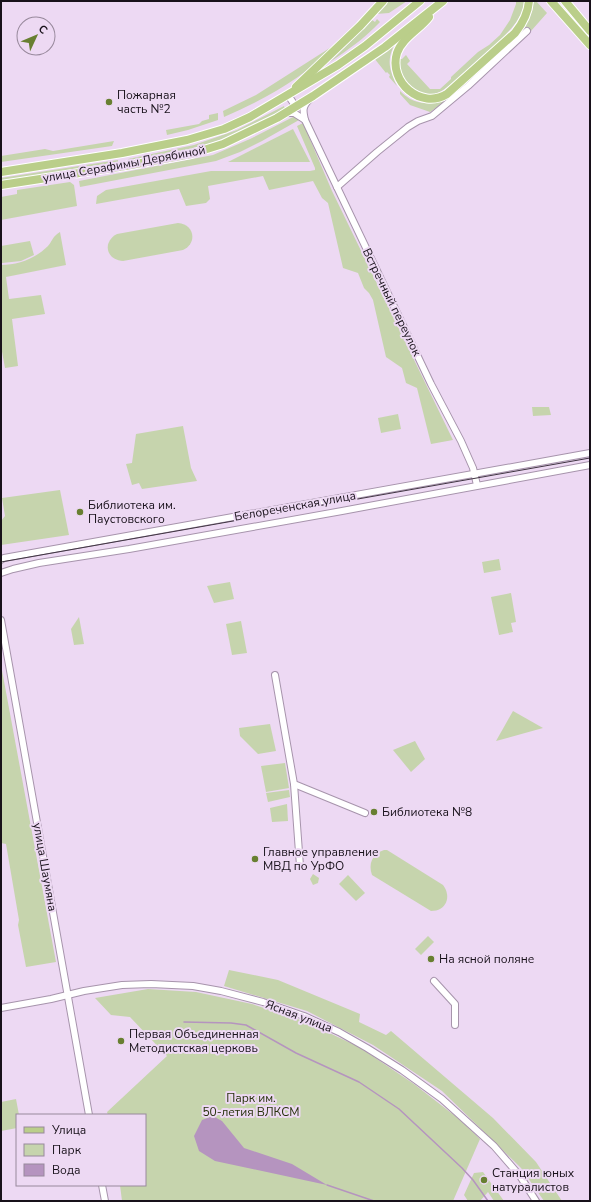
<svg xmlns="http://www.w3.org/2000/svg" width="591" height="1202" viewBox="0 0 591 1202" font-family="'Nunito Sans',sans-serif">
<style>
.green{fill:#c6d4ad}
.water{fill:#b594bf}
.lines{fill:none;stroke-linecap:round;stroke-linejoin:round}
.stream{stroke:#b594bf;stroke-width:1.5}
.minor-casing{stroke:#a794ac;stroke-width:8}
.major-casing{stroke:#fff;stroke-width:10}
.minor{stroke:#fff;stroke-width:6}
.major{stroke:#bace8a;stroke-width:8}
.tram{stroke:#403642;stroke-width:1}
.poi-dot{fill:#687f31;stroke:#edd9f3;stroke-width:1.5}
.labels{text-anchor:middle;stroke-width:4;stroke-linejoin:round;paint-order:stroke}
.poi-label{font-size:12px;fill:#18111a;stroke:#edd9f3;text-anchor:start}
.street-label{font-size:12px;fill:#18111a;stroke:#edd9f3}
.park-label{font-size:12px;fill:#27320c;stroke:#edd9f3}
</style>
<rect width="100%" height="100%" fill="#edd9f3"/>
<!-- green -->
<g class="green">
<polygon points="388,1 407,1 389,13 376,14"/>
<path d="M516,1H524C524,8 521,15 517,21C507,36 452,89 435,94C424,97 416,91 408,84C401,78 398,68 399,59H402L406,55L410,61L407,64L430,89H440L451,79V77L478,52L489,45L500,35L510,20L516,4Z"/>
<path d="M533,1H536L547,13L531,31L527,27C495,56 466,89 430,112L410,105L400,94V91C403,94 407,97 410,99C423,106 437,103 448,97L524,26C529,18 534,11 533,1Z"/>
<path d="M377,19L380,22C364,39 349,49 330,62L372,20L375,22Z"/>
<path d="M396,42C386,59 389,69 397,86L389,77L390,75L387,72L386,73L374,58Z"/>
<path d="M336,44C306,77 265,99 224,117L223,111L256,95Z"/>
<path d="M284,106L285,109C256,125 227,139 195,148C174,155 151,157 129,161L128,159L194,145L237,130Z"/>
<polygon points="218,113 218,120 188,130 167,135 166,130 199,124 202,121 209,119 209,115"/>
<polygon points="295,116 299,120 262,141 240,152 216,161 80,187 79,181 213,155 250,139"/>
<polygon points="303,123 332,191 453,440 431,444 417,388 406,383 402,368 386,357 373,300 369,293 364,288 358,273 343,268 328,203 322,198 313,181 269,190 263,176 208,186 210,199 206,203 186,206 179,189 96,204 97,196 106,190 211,171 310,171 315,170 315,168 297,126"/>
<polygon points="293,129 310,162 228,162"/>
<polygon points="114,141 112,146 1,162 1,156 45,149 53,151"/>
<polygon points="118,160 118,163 1,181 1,178"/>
<polygon points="70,182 74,185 77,206 1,220 1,197 17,194 17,190"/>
<path d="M178,223C194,224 198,243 183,250L123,261C106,260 102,242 117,234Z"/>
<path d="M60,232L66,265L6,277L9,299L41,295L45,314L12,319L18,366L5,368L1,346V265C18,265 35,259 48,246C53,240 52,237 60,232Z"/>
<polygon points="30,241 34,255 21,261 2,263 1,246"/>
<polygon points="532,407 549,407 551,415 533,416"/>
<polygon points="398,414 401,429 381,433 378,418"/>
<polygon points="183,426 191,468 197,481 142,489 139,483 132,485 126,464 132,463 136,434"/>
<polygon points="60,490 69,535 1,545 1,521 5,516 2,498"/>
<polygon points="499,559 501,570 484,573 482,562"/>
<polygon points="230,582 234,599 214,603 207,586"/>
<polygon points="511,593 516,622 511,623 513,632 499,635 491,597"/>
<polygon points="79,617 84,644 74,645 71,629"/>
<polygon points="241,621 247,653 232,655 226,624"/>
<polygon points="1,665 56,962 26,967 18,925 19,920 6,844 1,843"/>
<polygon points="513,711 543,728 496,741"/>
<polygon points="270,724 276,751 258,754 240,736 239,728"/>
<polygon points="415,741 425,759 411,772 393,750"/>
<polygon points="285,763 289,788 266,792 261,766"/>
<polygon points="289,790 290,797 268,802 266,793"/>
<polygon points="287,804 288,821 272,822 270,808"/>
<path d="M384,850H387L443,885C452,897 446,911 431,911L372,875C368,864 372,854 384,850Z"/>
<polygon points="313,874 319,878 318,883 313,885 310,879"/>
<polygon points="348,875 365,893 356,901 339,884"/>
<polygon points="428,936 434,942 421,955 415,949"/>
<polygon points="229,970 278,980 360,1014 359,1022 386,1035 391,1031 493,1118 536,1162 562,1201 544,1201 521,1168 442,1091 373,1045 307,1011 224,986"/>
<polygon points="148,989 196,992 252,1004 304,1021 359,1047 414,1084 459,1119 480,1139 453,1201 122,1201 120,1185 145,1185 145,1115 108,1115 107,1112 167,1056 130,1017 111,1015 95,998"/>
<polygon points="16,1099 19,1115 17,1115 17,1128 1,1131 1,1102"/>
<polygon points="483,1172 504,1201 494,1201 488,1192 480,1201 468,1201 464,1195 474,1173"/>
</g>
<!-- water -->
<polygon class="water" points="213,1116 222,1121 244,1148 292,1164 327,1185 215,1161 199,1151 194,1136 202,1120"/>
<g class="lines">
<!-- stream -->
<g class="stream">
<polyline points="184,1022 231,1023 246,1025 296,1053 359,1082 399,1109 462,1168 473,1180 488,1201"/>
<polyline points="327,1185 374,1201"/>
</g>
<!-- minor casing -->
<g class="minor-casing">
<g id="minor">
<polyline points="288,95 296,107"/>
<path d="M309,100C302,107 303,111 305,120L431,384L461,441L473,468L477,485"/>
<polyline points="286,113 294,113 305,120"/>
<polyline points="337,187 377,152 408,127 418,121 432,116 468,86 527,31"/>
<polyline points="1,560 4,558 590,453"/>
<polyline points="1,573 13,569 39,563 129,549 342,511 590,465"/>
<path d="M1,620C30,785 59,950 89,1115"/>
<polyline points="275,675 294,784 365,813"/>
<polyline points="294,784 300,866"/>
<polyline points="434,981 455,1004 455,1025"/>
<polyline points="1,1008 51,999 84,991 122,985 151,984 193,986 221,991 263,1002 304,1016 339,1032 367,1048 402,1070 442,1099 494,1146 520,1176 536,1201"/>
<polyline points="102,1185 105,1201"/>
</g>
</g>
<!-- major casing -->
<g class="major-casing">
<g id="major">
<polyline points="551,1 590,45"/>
<polyline points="565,1 590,31"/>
<path d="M429,17C420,29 402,38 397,53C388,82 421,110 447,94L515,33C523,23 528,14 529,1"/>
<polyline points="296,87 360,26 383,1"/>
<polyline points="1,172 122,153 187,140 224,129 250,117 338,65 365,46 420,1"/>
<polyline points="1,185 125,166 191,154 223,144 277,118 313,96 385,47 443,1"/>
</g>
</g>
<!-- minor -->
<use href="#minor" class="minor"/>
<!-- major -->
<use href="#major" class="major"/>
<!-- tram -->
<polyline class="tram" points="1,562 590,458"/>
</g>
<!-- markers -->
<g class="poi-dot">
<circle cx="109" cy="102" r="4"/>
<circle cx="80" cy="512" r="4"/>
<circle cx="374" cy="812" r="4"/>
<circle cx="255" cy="859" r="4"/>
<circle cx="431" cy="959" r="4"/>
<circle cx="121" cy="1041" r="4"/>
<circle cx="484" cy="1180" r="4"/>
</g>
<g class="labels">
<!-- poi labels -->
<g class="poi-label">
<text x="117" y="99">Пожарная<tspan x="117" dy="14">часть №2</tspan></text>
<text x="88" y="509">Библиотека им.<tspan x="88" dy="14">Паустовского</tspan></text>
<text x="382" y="816">Библиотека №8</text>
<text x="263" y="856">Главное управление<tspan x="263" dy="14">МВД по УрФО</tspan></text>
<text x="439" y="963">На ясной поляне</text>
<text x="129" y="1038">Первая Объединенная<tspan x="129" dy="14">Методистская церковь</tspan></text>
<text x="492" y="1177">Станция юных<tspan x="492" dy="14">натуралистов</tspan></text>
</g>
<!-- street labels -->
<g class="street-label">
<text transform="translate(124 164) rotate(-10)" y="4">улица Серафимы Дерябиной</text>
<text transform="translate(392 302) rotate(64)" y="4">Встречный переулок</text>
<text transform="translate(295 506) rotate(-10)" y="4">Белореченская улица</text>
<text transform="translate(45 867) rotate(80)" y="4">улица Шаумяна</text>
<text transform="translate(299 1016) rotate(21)" y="4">Ясная улица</text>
</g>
<!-- park labels -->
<g class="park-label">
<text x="251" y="1102">Парк им.<tspan x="251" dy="14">50-летия ВЛКСМ</tspan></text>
</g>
</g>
<!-- border -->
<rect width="591" height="1202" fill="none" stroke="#18111a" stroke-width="4"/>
<!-- legend -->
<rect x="16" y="1114" width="130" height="72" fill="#edd9f3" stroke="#98899c"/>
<rect x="24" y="1127" width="20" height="6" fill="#bace8a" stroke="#98899c"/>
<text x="52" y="1134" font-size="12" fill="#18111a">Улица</text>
<rect x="24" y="1144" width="20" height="12" fill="#c6d4ad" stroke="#98899c"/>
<text x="52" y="1154" font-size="12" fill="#18111a">Парк</text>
<rect x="24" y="1164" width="20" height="12" fill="#b594bf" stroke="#98899c"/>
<text x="52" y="1174" font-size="12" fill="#18111a">Вода</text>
<!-- north arrow -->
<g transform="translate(36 36) rotate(46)"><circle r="19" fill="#edd9f3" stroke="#98899c"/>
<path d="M0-3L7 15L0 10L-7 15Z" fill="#687f31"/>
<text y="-6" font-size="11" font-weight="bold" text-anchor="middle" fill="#18111a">С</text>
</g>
</svg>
